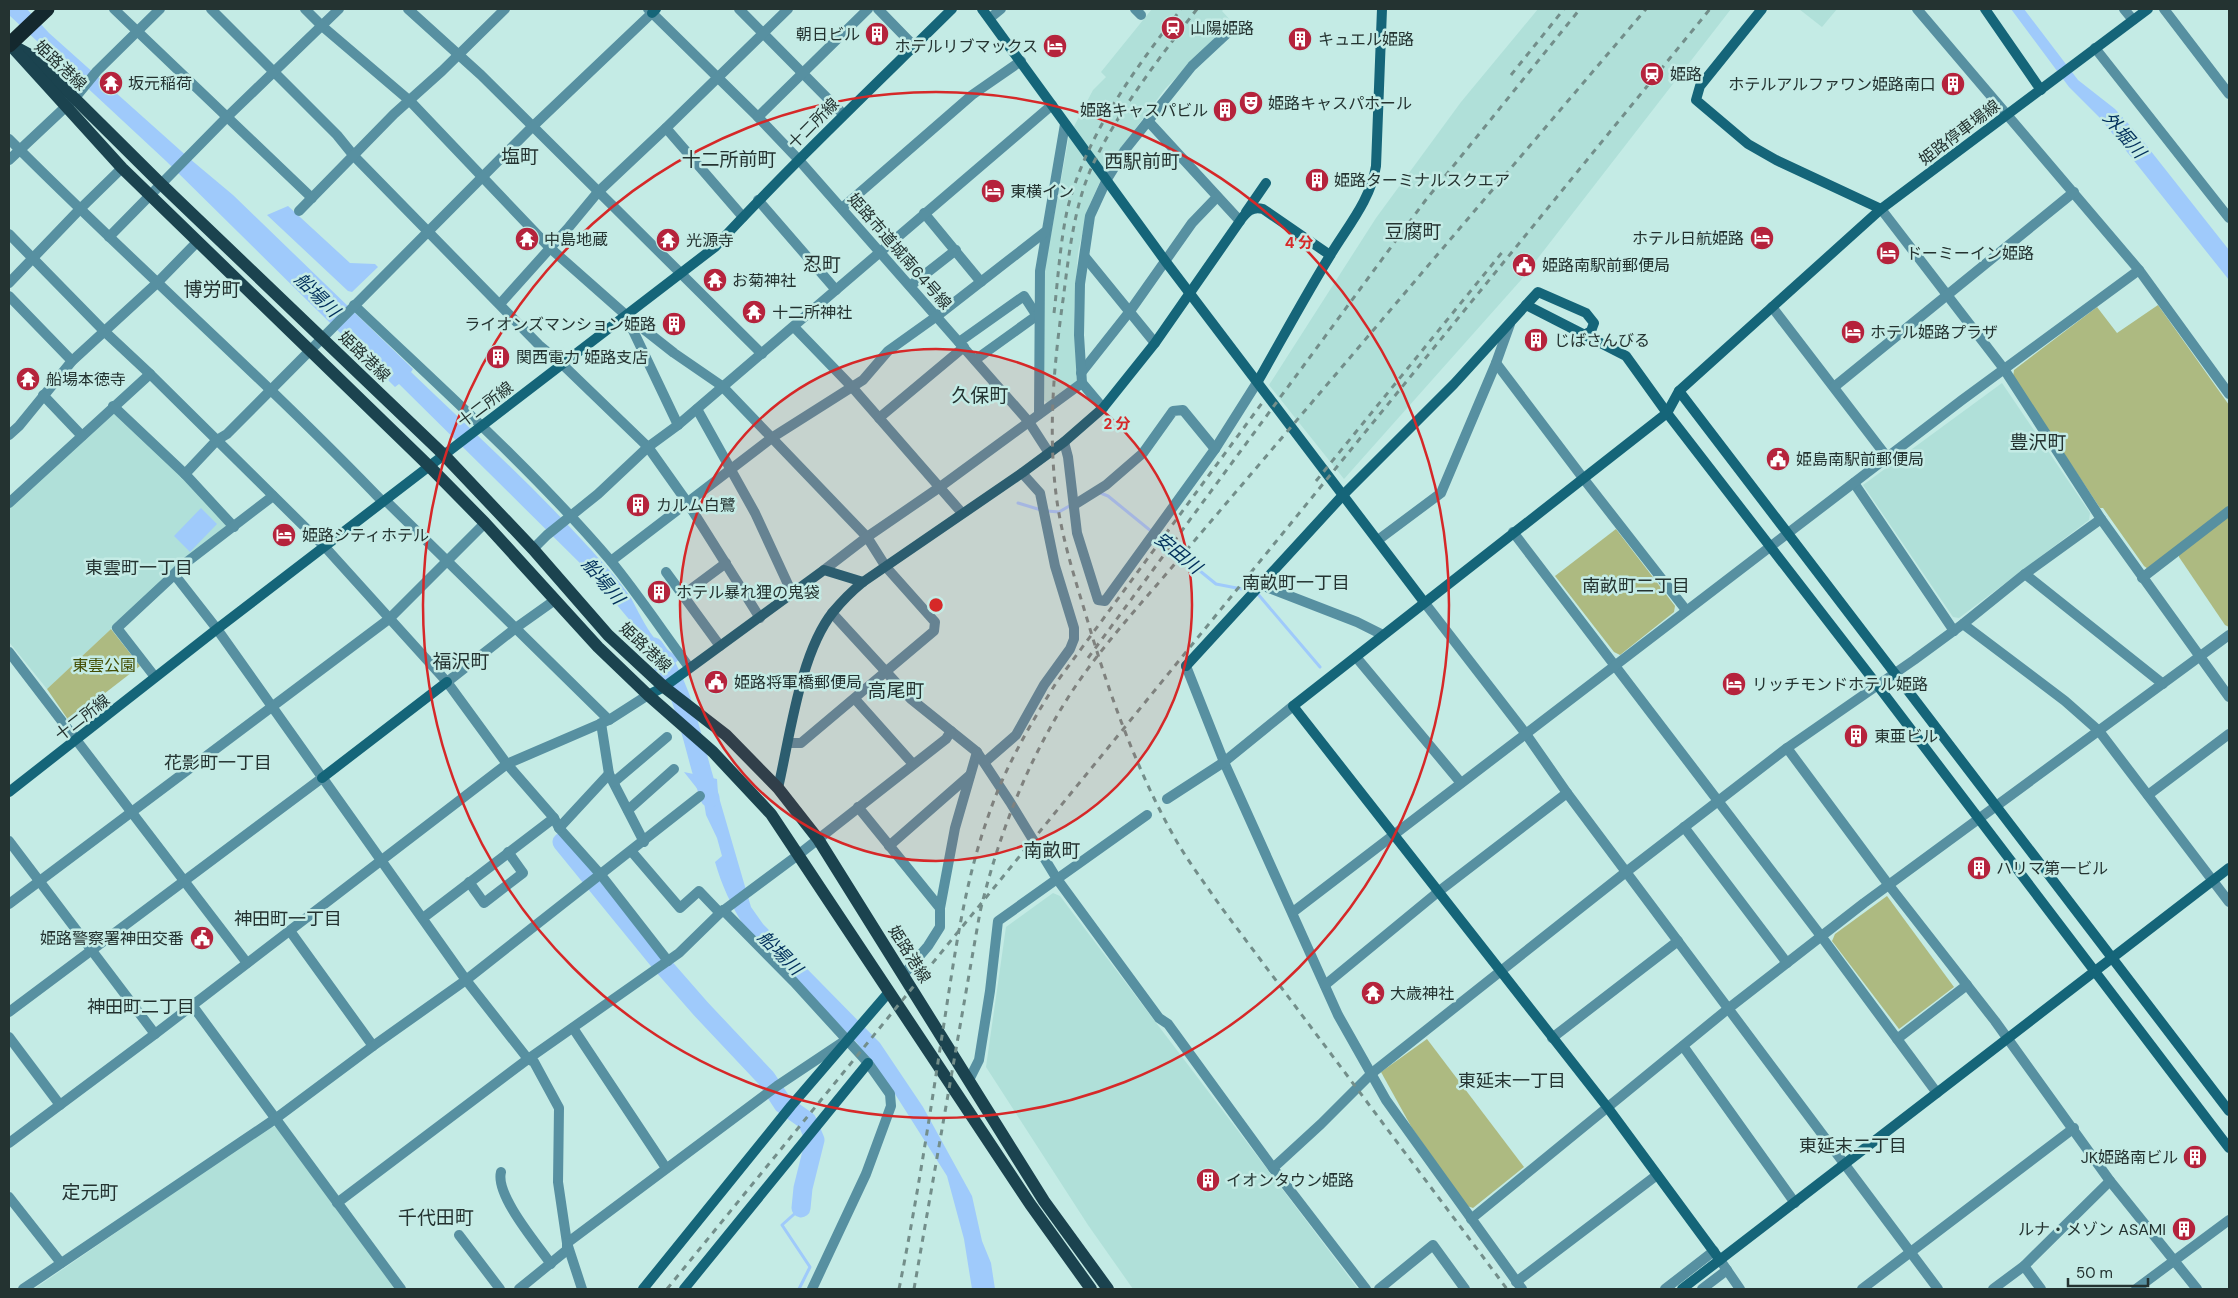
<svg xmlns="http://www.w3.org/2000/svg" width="2238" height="1298" viewBox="0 0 2238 1298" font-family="'DM Sans','Noto Sans JP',sans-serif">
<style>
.built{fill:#b0e0d9}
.green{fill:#adba81}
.water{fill:#9fcafb}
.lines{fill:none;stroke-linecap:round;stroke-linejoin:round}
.stream{stroke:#9fcafb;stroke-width:3}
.river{stroke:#9fcafb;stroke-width:19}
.street{stroke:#5790a1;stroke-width:10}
.secondary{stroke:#156579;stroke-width:10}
.primary{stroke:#1b434f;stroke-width:12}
.highway{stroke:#14282e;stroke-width:15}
.rail{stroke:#738e8a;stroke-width:3;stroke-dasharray:6 6;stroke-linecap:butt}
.ring{fill:none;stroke:#d62828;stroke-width:2.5}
.labels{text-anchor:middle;stroke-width:5;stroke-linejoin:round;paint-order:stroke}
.poi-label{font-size:16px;fill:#243331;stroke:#c4ebe5;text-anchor:start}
.street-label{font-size:16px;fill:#243331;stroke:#c4ebe5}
.park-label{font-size:16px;fill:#434d03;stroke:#c4ebe5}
.water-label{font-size:18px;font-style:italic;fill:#012f5b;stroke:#c4ebe5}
.neighbourhood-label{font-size:18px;fill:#243331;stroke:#c4ebe5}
.quarter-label{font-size:19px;fill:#243331;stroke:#c4ebe5}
.centre{fill:#d62828;stroke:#c4ebe5;stroke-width:2.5}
.ring-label{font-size:15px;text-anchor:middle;font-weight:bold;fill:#d62828;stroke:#c4ebe5;stroke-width:5;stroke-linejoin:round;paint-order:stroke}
</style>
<rect width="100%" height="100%" fill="#c4ebe5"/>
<!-- built -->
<g class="built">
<polygon points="1152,9 1224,9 1222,11 1231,21 1165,89 1106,168 1089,206 1078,252 1074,310 1078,381 1047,403 1042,398 1045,267 1069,136 1093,90 1106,77 1101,72"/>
<polygon points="1538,9 1731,9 1521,280 1344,479 1269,385 1376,218 1461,102"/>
<polygon points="1799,9 1837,9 1822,27"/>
<polygon points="2002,383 2090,513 2089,520 1959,618 1953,617 1863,485"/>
<polygon points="113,410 182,476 228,524 178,566 47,689 9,642 9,505"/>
<polygon points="1053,893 1060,896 1358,1289 1133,1289 1088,1225 986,1067 1006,927"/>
<polygon points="271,1126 276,1127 395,1289 34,1289"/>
</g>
<!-- green -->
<g class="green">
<polygon points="2158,305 2229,405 2229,507 2148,569 2144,566 2103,508 2100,508 2013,377 2014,370 2097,307 2117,333"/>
<polygon points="2229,515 2229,627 2225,625 2179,557 2179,553"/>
<polygon points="1616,529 1675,606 1674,612 1620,655 1614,652 1555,576"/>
<polygon points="111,629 140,666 69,721 47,689"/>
<polygon points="1887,896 1954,987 1899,1029 1832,941 1835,934"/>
<polygon points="1427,1039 1524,1167 1473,1208 1467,1206 1412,1128 1381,1072"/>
</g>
<!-- water -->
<g class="water">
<path d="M9,9H27L49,33L190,159L233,195L413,369L411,372C468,427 528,481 582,540C596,555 621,582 631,598C638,611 649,634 659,643C665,649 673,653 680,659L663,672L655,671L649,651L638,630L591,574L399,384L395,387L166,161L9,15Z"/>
<polygon points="2011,9 2024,9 2078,80 2115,109 2135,131 2229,250 2229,280 2100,118 2069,87"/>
<polygon points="288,206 350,263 375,264 378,267 352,292 348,291 267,215"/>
<polygon points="201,508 217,524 190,552 174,536"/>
<path d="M684,772L717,779L718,794L751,907L763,924L880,1043L923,1107L972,1196L982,1241L991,1263L995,1289H972L964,1239L947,1176L895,1094L857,1043L744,926C731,905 722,886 715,862L722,856L717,838L706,815L703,796Z"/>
</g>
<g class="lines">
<!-- stream -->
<g class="stream">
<polyline points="1098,492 1108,496 1216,584 1252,591"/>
<polyline points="1018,503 1041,510"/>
<polyline points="1047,511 1059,512 1071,505"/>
<polyline points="1257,593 1320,667"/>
<polyline points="799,1289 810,1267 782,1225 801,1208"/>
</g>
<!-- river -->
<g class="river">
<path d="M654,647C686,688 693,750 710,798"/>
<polyline points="562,842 659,961 701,1009 766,1078 783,1104 807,1121 815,1140 803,1188 801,1208"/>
</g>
<!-- street -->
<g class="street">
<polyline points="114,9 312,198"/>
<polyline points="211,9 337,135 354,156 539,345 563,365 648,447 687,502 760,618"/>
<polyline points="305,9 322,26 410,101 550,248 627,316 674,353 722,386 867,537 886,567 935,622 934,631 801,743 788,743"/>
<polyline points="408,9 481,75 762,354"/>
<polyline points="648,9 758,117 798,159 1029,422 1049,453"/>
<polyline points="739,9 843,114"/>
<polyline points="878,9 914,46"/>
<polyline points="1135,9 1141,15"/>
<polyline points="1917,9 2139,270 2229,394"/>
<polyline points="2124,9 2133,20"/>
<polyline points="2164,9 2229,94"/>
<polyline points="990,18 1001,9"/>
<polyline points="2095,48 2229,218"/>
<polyline points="758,117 868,9"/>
<polyline points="1148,121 1240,221"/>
<polyline points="666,128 743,217"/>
<path d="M9,139C131,262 263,377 383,502"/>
<polyline points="9,160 74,99 97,71 160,9"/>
<polyline points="758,200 836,290"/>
<polyline points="842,208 972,95 1021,61"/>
<polyline points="1881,209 2004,369 2101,519 2229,697"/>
<polyline points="299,211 394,114 442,71 505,9"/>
<polyline points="924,213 981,282"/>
<polyline points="9,234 104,331 150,374 325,547 447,682 507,764 554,818 559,828 601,875 668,961"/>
<polyline points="109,237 228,116 339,9"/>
<polyline points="1085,257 1155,343"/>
<polyline points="9,283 80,209 122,168"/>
<polyline points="910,286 956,250"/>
<polyline points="9,296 72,361"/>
<polyline points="500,304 569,227 598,192 666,128 788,9"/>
<path d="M354,305C441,388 532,469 610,560C638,594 663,632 689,667"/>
<polyline points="1772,307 1887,457"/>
<polyline points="628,320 678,425"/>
<polyline points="794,327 852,387 962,513"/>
<polyline points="959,342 1024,296 1037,316"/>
<polyline points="975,360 1039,314"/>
<polyline points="1496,363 1583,478 1686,610"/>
<polyline points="1081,373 1130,311 1192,223 1217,197"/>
<polyline points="1834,387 2074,192"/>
<polyline points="43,395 82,436"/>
<polyline points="113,406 185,474 234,527"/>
<polyline points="1103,408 1082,383 1079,335 1080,284 1090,216 1107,179 1125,150 1192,66 1236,25"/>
<polyline points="697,409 755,513 792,593"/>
<polyline points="1039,414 1040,271 1065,124"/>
<polyline points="879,418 964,347"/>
<polyline points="9,435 19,426 72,361 157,283 198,241"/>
<polyline points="1064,442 1068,457 1077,533 1098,600 1105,601 1215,449 1258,381"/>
<polyline points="185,474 217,440 227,434 532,127 652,13"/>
<polyline points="1854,483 1954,631"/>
<polyline points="273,496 183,565 174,574 217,629 466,980 528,1059 534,1062 559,1108 558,1182 567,1243 582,1289"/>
<polyline points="385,500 609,720"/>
<polyline points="9,503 150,374"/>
<polyline points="1074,505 1106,485 1143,453 1173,411 1183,410 1215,449"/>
<polyline points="1513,532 1821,936 1937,1093"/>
<polyline points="1378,540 1441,493 1496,363 1510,324"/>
<polyline points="533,549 547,535 598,494 648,447 678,425 1052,105"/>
<polyline points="611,561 773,437 863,380 888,351 937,316 1045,232"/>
<polyline points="824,570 867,537 940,487 1082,383"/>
<polyline points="666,572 720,646"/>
<polyline points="2025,574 2163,684"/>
<polyline points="2142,578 2229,511"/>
<polyline points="1261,585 1357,622 1383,635"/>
<polyline points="683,595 726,563"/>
<polyline points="1424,602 1526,734 1567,793 1938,1289"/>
<polyline points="832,613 911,699 977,752 955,828 940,908 940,927 928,946 904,974"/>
<polyline points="1963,624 2065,701 2099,731 2229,902"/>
<polyline points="9,652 247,963"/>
<polyline points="1356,657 1461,783"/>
<polyline points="1186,666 1224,762 1338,1015 1386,1100 1522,1289"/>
<polyline points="155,677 117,628 175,574"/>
<polyline points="447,682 517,627 555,600"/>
<polyline points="855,699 913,764"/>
<polyline points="601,723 609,774 644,842"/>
<polyline points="1787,748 1888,884 1995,1021 2110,1181 2197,1289"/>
<polyline points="977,752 1010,802 1057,879 1159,1018 1168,1024 1273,1168 1366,1289"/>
<polyline points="985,762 1016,735 1044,685 1070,649 1074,639 1074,628 1055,566 1040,493 1022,473"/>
<polyline points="614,782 667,737"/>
<polyline points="2148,795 2229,734"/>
<polyline points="1167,799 1224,762 1293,706"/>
<polyline points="858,807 940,908"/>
<polyline points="628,810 674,769"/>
<polyline points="1684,827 1787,963"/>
<polyline points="559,828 609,774"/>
<polyline points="9,841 155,1034"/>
<polyline points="889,846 970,775"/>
<polyline points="632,852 680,908 699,891 720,913"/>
<polyline points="469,882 484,903 523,873 508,852"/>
<polyline points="9,904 389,619 485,523"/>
<polyline points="723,910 794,982 868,1063 890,1094 891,1106 866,1174 812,1289"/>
<polyline points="1293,912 1962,400 2139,270"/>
<polyline points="423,918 554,818"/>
<polyline points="290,931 373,1046"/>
<polyline points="1325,985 1438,892 1567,793"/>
<polyline points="192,1005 401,1289"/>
<polyline points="9,1012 322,778"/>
<polyline points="573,1028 666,1168"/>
<polyline points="9,1037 60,1105"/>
<polyline points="1552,1038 1678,941"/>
<polyline points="1897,1039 1967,985"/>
<polyline points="1683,1046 1795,1203"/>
<polyline points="969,1080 979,1060 990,991 998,921 1147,815"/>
<polyline points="9,1143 155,1034 507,764 609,720 648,695"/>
<polyline points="1273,1168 1321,1124 1372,1073 1626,872 1787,748 1914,660 1963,624 2025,574 2101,519"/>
<path d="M501,1172C495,1195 537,1244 551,1264"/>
<polyline points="9,1197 61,1263"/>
<polyline points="337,1203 528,1059 679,953 720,913 798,855 946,739 951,731"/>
<polyline points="1471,1219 1729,1008 1864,903 2229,635"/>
<polyline points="459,1235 500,1289"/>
<polyline points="567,1243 777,1086 846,1040"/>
<polyline points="1720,1260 1740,1289"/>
<polyline points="2024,1266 2041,1289"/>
<polyline points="1516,1282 1657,1175"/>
<polyline points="23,1289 275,1119 373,1046 466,980 700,796"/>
<polyline points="519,1289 567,1250 567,1243"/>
<polyline points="1379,1289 1433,1245 1465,1289"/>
<polyline points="1665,1289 1714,1251"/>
<polyline points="1702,1289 1727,1270"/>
<polyline points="1862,1289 2074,1128"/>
<polyline points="1993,1289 2024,1266 2110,1181"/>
<polyline points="2136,1289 2229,1220"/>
</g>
<!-- secondary -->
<g class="secondary">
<polyline points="982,9 1166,262 1424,602"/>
<polyline points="1762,9 1700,86 1696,100 1748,144 1776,160 1881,209"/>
<polyline points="1985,9 2041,90"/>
<polyline points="652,13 656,9"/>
<polyline points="1246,212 1266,183"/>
<polyline points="1584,335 1591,331 1594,323 1586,313 1538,292 1526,305 1626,356 1667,413 1878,686 2229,1148"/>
<path d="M1258,381C1282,339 1305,296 1331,254C1348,226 1371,199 1376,166L1382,9"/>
<polyline points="1679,391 2229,1111"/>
<polyline points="1186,666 1344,494 1454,384 1526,305"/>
<polyline points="648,695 664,687 824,570 863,582"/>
<polyline points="322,778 447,682"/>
<path d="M778,788C790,737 800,653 833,612C842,601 852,591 863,582L1022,473L1064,442L1103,408L1155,343L1240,221C1246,212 1252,206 1263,209L1330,255"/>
<path d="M9,792L217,629L715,247C791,165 872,88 952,9"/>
<polyline points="1720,1260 1608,1108 1293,706 1667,413 1679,391 1881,209 2148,9"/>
<polyline points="643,1289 791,1106 889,992"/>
<polyline points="684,1289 868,1063"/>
<polyline points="1682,1289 2229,868"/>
</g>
<!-- primary -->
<g class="primary">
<polyline points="10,44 32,56 162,185 444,455 533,549 608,635 664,687 726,735 778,788 818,839 1044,1201 1108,1289"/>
<polyline points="14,49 122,168 429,466 485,523 598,647 648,695 713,752 771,814 1030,1204 1091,1289"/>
</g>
<!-- highway -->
<polyline class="highway" points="9,45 47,9"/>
<!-- rail -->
<g class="rail">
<path d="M1197,9C1160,57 1121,107 1094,162C1074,204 1069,254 1063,300C1054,364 1048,429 1056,494C1061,534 1073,573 1085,612C1108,691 1136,770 1177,842C1190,864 1206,885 1221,907L1507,1289"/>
<polyline points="1511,75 1564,9"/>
<path d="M1054,313C1058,279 1060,244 1067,211C1085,136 1135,69 1181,9"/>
<polyline points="1316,481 1504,250"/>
<polyline points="1088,658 1425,201 1580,9"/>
<polyline points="667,1289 1710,9"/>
<path d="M899,1289C916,1205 929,1121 942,1036C954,961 963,886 989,814C1005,767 1030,725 1056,683L1265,399"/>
<path d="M914,1289L980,912C997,841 1023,772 1061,709C1092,657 1134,612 1173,566L1646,9"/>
</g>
</g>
<!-- distance rings -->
<circle cx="936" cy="605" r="256" fill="#d62828" fill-opacity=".12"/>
<g class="ring">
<circle cx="936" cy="605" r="256"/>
<circle cx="936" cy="605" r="513"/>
</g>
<!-- icons -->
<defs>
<g id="station-disc" transform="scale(1.25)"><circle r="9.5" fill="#b5233c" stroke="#c4ebe5"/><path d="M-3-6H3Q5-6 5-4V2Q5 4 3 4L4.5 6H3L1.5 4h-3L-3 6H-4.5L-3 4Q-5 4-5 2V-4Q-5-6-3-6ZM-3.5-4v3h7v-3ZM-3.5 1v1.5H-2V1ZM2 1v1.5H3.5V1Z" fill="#fff"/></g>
<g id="building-disc" transform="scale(1.25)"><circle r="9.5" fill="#b5233c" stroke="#c4ebe5"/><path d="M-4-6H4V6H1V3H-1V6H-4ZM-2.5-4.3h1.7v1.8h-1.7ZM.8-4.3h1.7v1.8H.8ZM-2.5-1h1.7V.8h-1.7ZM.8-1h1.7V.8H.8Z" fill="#fff"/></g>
<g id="hotel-disc" transform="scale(1.25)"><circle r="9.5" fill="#b5233c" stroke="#c4ebe5"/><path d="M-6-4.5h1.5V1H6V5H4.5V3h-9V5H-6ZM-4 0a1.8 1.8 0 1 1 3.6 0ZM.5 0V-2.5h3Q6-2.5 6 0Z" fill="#fff"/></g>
<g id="temple-disc" transform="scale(1.25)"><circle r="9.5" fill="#b5233c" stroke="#c4ebe5"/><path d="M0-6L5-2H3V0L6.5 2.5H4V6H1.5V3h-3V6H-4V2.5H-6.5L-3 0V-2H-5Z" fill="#fff"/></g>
<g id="theatre-disc" transform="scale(1.25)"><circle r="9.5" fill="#b5233c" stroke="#c4ebe5"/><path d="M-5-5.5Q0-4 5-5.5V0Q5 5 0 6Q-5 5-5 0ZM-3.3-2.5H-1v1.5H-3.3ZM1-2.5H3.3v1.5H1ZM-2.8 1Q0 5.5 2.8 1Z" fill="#fff"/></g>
<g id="civic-disc" transform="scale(1.25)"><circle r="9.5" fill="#b5233c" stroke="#c4ebe5"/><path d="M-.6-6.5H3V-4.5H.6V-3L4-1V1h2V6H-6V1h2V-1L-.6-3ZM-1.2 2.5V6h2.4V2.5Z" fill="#fff"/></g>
</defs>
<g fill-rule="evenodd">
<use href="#station-disc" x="1173" y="28"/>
<use href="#building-disc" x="877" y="34"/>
<use href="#building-disc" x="1300" y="39"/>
<use href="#hotel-disc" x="1055" y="46"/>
<use href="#station-disc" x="1652" y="74"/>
<use href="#temple-disc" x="111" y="83"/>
<use href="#building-disc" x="1953" y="84"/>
<use href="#theatre-disc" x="1251" y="103"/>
<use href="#building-disc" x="1225" y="110"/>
<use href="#building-disc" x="1317" y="180"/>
<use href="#hotel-disc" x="993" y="191"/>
<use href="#hotel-disc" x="1762" y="238"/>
<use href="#temple-disc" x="527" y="239"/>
<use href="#temple-disc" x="668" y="240"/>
<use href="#hotel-disc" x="1888" y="253"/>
<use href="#civic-disc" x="1524" y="265"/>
<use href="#temple-disc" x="715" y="280"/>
<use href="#temple-disc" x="754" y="312"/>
<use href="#building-disc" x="674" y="324"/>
<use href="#hotel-disc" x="1853" y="332"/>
<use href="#building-disc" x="1536" y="340"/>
<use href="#building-disc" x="498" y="357"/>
<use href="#temple-disc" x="28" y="379"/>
<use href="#civic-disc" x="1778" y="459"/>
<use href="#building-disc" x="638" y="505"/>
<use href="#hotel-disc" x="284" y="535"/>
<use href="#building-disc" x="659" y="592"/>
<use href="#civic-disc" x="716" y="682"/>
<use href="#hotel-disc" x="1734" y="684"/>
<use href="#building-disc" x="1856" y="736"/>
<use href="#building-disc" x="1979" y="868"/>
<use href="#civic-disc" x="202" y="938"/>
<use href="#temple-disc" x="1373" y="993"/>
<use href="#building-disc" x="2195" y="1157"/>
<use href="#building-disc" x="1208" y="1180"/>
<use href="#building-disc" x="2184" y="1229"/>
</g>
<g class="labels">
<!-- poi labels -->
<g class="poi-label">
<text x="1190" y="34">山陽姫路</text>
<text x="860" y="40" text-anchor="end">朝日ビル</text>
<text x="1318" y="45">キュエル姫路</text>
<text x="1038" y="52" text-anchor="end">ホテルリブマックス</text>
<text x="1670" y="80">姫路</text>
<text x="128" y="89">坂元稲荷</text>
<text x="1936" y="90" text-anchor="end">ホテルアルファワン姫路南口</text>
<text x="1268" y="109">姫路キャスパホール</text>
<text x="1208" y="116" text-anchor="end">姫路キャスパビル</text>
<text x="1334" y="186">姫路ターミナルスクエア</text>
<text x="1010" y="197">東横イン</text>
<text x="1744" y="244" text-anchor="end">ホテル日航姫路</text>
<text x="544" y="245">中島地蔵</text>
<text x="686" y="246">光源寺</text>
<text x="1906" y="259">ドーミーイン姫路</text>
<text x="1542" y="271">姫路南駅前郵便局</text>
<text x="732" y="286">お菊神社</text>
<text x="772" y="318">十二所神社</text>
<text x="656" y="330" text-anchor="end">ライオンズマンション姫路</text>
<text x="1870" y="338">ホテル姫路プラザ</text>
<text x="1554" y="346">じばさんびる</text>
<text x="516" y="363">関西電力 姫路支店</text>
<text x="46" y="385">船場本徳寺</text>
<text x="1796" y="465">姫島南駅前郵便局</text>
<text x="656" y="511">カルム白鷺</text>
<text x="302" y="541">姫路シティホテル</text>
<text x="676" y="598">ホテル暴れ狸の鬼袋</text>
<text x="734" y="688">姫路将軍橋郵便局</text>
<text x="1752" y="690">リッチモンドホテル姫路</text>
<text x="1874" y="742">東亜ビル</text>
<text x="1996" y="874">ハリマ第一ビル</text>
<text x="184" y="944" text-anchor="end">姫路警察署神田交番</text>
<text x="1390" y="999">大歳神社</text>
<text x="2178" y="1163" text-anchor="end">JK姫路南ビル</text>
<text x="1226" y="1186">イオンタウン姫路</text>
<text x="2166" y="1235" text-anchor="end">ルナ・メゾン ASAMI</text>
</g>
<!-- street labels -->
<g class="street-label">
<text transform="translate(61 65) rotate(43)" y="6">姫路港線</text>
<text transform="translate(813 123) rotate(-45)" y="6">十二所線</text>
<text transform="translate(1959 132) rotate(-37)" y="6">姫路停車場線</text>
<text transform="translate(900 251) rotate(49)" y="6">姫路市道城南64号線</text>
<text transform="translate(365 356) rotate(44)" y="6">姫路港線</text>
<text transform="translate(485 404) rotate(-37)" y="6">十二所線</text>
<text transform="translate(646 647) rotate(43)" y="6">姫路港線</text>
<text transform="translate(82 717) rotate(-38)" y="6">十二所線</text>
<text transform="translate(910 954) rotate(58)" y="6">姫路港線</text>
</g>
<!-- park labels -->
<g class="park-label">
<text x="104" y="671">東雲公園</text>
</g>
<!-- water labels -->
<g class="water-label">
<text transform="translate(2124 135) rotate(49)" y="6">外堀川</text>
<text transform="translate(317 295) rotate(44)" y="6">船場川</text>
<text transform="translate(1178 553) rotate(39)" y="6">安田川</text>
<text transform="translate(603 581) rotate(50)" y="6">船場川</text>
<text transform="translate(780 953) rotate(45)" y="6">船場川</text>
</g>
<!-- neighbourhood labels -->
<g class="neighbourhood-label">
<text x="139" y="574">東雲町一丁目</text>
<text x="1296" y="589">南畝町一丁目</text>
<text x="1636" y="592">南畝町二丁目</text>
<text x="218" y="769">花影町一丁目</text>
<text x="288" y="925">神田町一丁目</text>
<text x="141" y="1013">神田町二丁目</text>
<text x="1512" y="1087">東延末一丁目</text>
<text x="1853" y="1152">東延末二丁目</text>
</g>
<!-- quarter labels -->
<g class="quarter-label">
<text x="520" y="163">塩町</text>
<text x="729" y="166">十二所前町</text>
<text x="1142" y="168">西駅前町</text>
<text x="1413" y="238">豆腐町</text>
<text x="822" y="271">忍町</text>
<text x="212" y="296">博労町</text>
<text x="980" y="402">久保町</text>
<text x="2038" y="449">豊沢町</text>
<text x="461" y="668">福沢町</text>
<text x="896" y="697">高尾町</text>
<text x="1052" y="857">南畝町</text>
<text x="90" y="1199">定元町</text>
<text x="436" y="1224">千代田町</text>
</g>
</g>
<circle cx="936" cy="605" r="8" class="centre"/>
<g class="ring-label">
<text x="1299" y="248">4 分</text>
<text x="1117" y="429">2 分</text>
</g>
<!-- border -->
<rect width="2238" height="1298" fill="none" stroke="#243331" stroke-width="20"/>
<!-- scale -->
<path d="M2068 1278v8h80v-8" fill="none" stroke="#243331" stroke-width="2.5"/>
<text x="2076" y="1278" font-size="15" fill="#243331" stroke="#c4ebe5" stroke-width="4" paint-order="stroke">50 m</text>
</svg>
